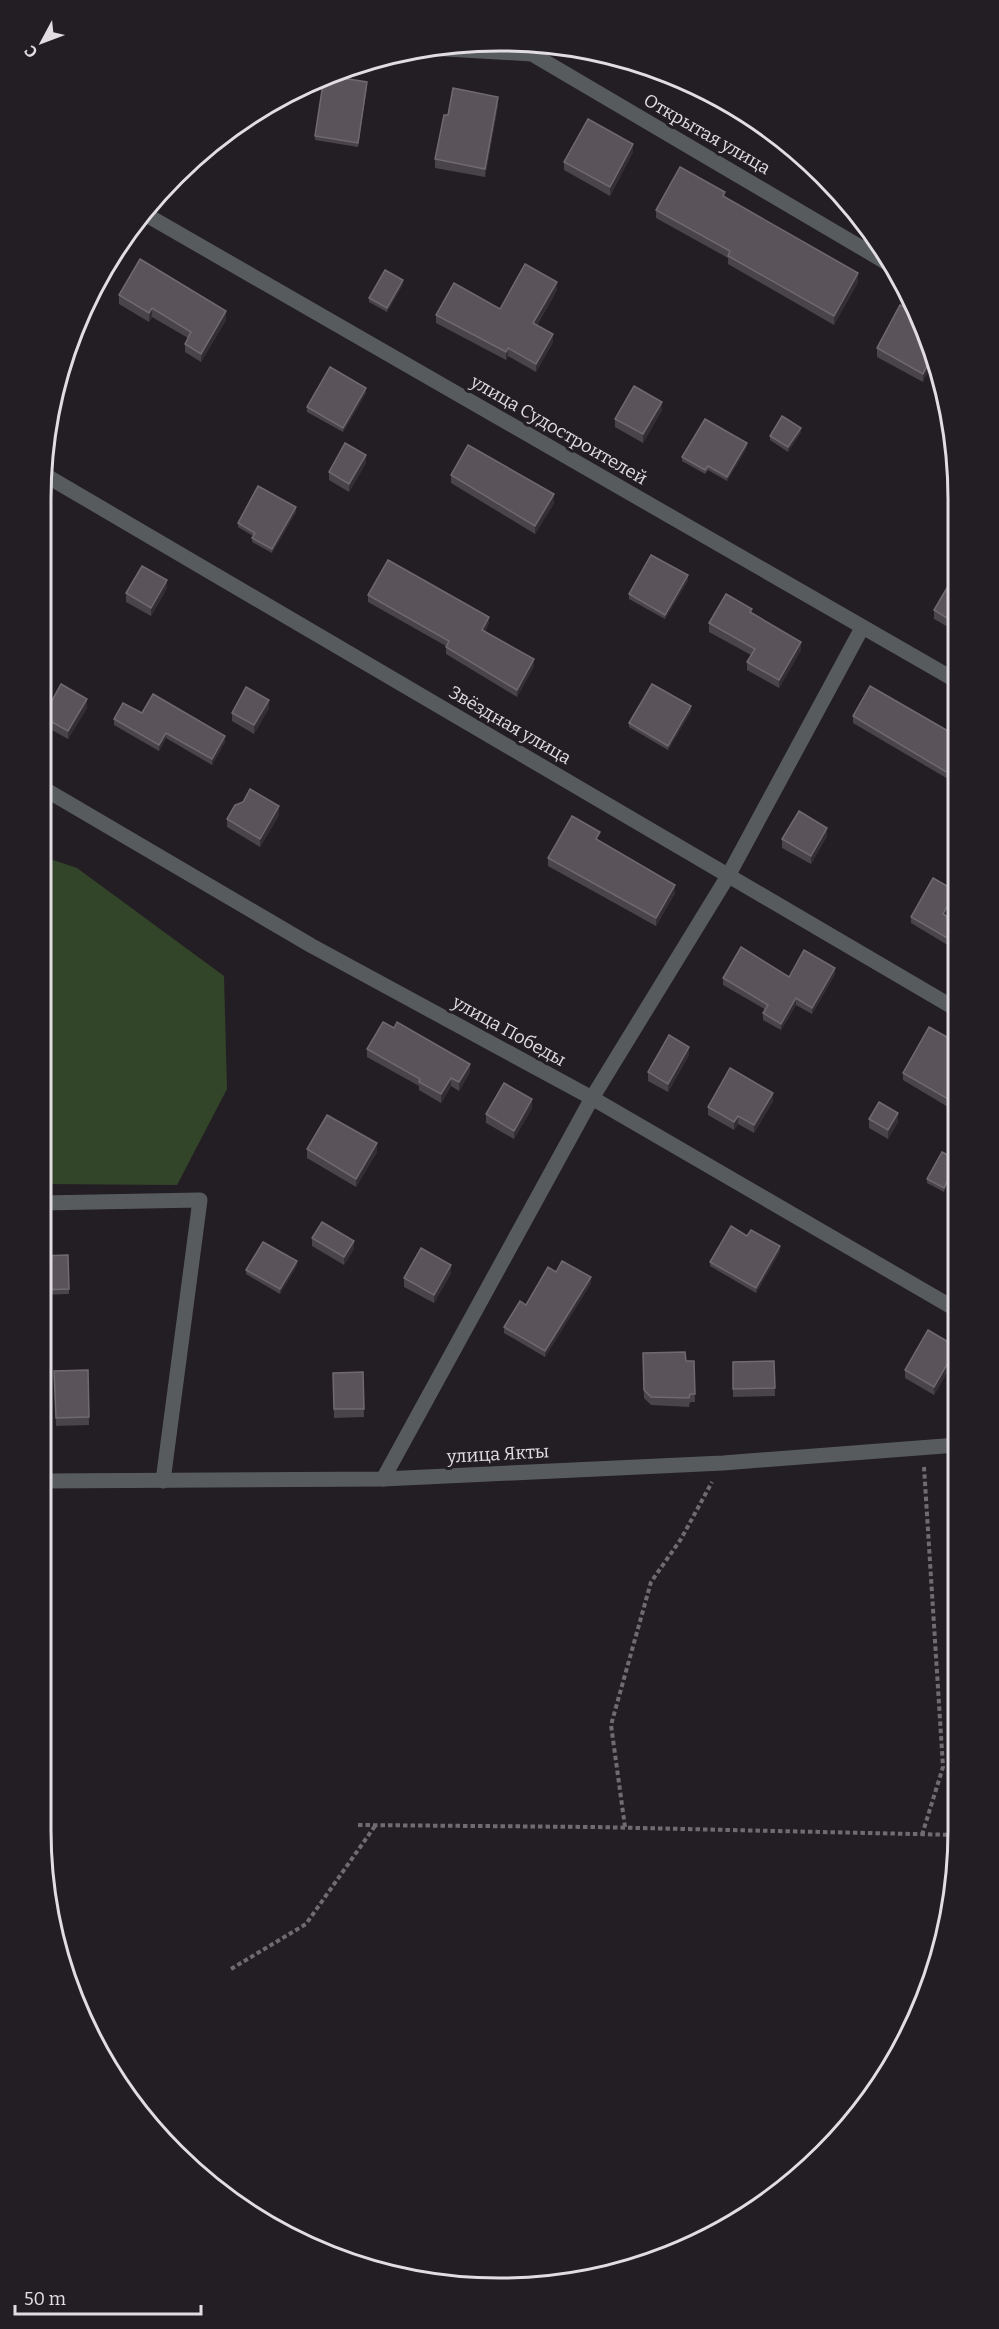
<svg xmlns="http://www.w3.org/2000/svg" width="999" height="2329" viewBox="0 0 999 2329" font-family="Bitter,serif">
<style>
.green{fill:#334529}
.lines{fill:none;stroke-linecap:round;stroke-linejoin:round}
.path{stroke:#706b70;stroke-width:4;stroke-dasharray:4.5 3;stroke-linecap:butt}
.minor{stroke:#575b5d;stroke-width:15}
.wall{fill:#494449}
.shaded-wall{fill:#332e33}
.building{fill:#5a545a;stroke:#6f6a6f;stroke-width:1.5}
.labels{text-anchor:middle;stroke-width:6;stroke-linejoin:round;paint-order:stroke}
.street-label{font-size:18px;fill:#e1dde0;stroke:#231e23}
.rim{fill:none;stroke:#e1dde0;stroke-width:3}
</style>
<rect width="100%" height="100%" fill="#231e23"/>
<!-- green -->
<polygon class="green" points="41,856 77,868 224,976 227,1089 177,1185 41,1184"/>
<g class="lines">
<!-- path -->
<g class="path">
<polyline points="358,1825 594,1827 958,1835"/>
<polyline points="625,1827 611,1725 651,1582 681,1539 712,1482"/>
<polyline points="922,1835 943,1767 924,1467"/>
<polyline points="231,1969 306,1924 375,1826"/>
</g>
<!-- minor -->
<g class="minor">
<polyline points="429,48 532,54 889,264"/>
<polyline points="143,213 955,680"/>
<polyline points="45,475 956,1009"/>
<polyline points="41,787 312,946 592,1098 957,1310"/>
<polyline points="41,1203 200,1200 163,1481"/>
<polyline points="383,1479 592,1098 728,876 862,628"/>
<polyline points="41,1481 383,1479 723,1463 957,1445"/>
</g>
</g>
<!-- wall -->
<g class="wall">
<polygon points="603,54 638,63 634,71"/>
<polygon points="367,86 358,147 315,140 315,136"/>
<polygon points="498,105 485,177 435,168 435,159 448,115"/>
<polygon points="732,111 779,135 785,142"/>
<polygon points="633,152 610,196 564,170 564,162"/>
<polygon points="725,198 858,282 834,325 728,264 728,258 656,218 656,210"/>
<polygon points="403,284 387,312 369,302 369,298"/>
<polygon points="557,290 537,325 553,342 536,372 508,356 506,360 436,323 436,315 500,309"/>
<polygon points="119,295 226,320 201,362 185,352 185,344 188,338 152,317 149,322 119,304"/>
<polygon points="923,324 923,382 877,357 877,348"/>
<polygon points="366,393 343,432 307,412 307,407"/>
<polygon points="662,410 643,443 615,427 615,419"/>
<polygon points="801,432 788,452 770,440 770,436"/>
<polygon points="747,447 727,481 708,470 705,474 682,461 682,457"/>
<polygon points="366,463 349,492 329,480 329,472"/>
<polygon points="451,475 554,503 535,534 451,483"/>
<polygon points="296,512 272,553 252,542 253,536 238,527 238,523"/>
<polygon points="955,577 955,631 934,619 934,610"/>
<polygon points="688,580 665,619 629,599 629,594"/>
<polygon points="167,588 151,616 126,602 126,593"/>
<polygon points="368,595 489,623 485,632 534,666 517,697 446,654 446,646 368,602"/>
<polygon points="752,613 801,650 779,688 747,670 747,662 751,655 709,632 709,623"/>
<polygon points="87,708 68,739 43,725 43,717"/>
<polygon points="269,708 254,734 232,721 232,713"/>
<polygon points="691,711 668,750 629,727 629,723"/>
<polygon points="142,713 225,742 212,765 166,738 159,751 114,725 114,719"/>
<polygon points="853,716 955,735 948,779 853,723"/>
<polygon points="279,815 260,847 227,827 227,819"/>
<polygon points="827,836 811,864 782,848 782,839"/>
<polygon points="548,858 675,893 656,926 548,866"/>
<polygon points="956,898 946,915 956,922 956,950 911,923 911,917"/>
<polygon points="956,955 956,972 952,969 952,962"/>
<polygon points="835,974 812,1014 796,1005 781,1030 763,1020 763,1013 766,1010 723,985 723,978 789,977"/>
<polygon points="956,1042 956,1100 953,1098 948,1107 903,1080 903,1073"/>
<polygon points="367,1049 470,1072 459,1091 451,1086 441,1103 419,1090 419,1086 367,1057"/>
<polygon points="689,1055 668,1092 648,1081 648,1072"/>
<polygon points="773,1101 754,1133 738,1124 734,1130 708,1115 708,1107"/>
<polygon points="532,1108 514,1139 486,1123 486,1114"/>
<polygon points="869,1119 898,1122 888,1139 869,1128"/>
<polygon points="307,1149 377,1152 356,1187 307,1158"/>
<polygon points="957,1160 956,1189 948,1184 944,1192 927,1183 927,1179"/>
<polygon points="747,1236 780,1251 756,1293 710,1266 710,1262"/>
<polygon points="312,1238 354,1249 344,1265 312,1246"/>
<polygon points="40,1256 69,1289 69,1294 40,1295"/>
<polygon points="297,1265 280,1294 246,1274 246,1270"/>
<polygon points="556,1272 591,1283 545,1357 504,1333 504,1327"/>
<polygon points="451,1273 434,1303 404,1287 404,1278"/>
<polygon points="643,1353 686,1361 694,1361 695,1402 690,1402 689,1407 651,1405 644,1398"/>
<polygon points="957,1355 934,1395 905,1378 905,1370"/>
<polygon points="774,1361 775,1396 733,1397 733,1362"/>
<polygon points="88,1370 89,1425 56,1426 54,1371"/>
<polygon points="363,1372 364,1417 334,1418 333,1373"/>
</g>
<!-- shaded-wall -->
<g class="shaded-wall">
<polygon points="634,62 638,63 634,71"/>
<polygon points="498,97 498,105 485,177 485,169"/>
<polygon points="633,144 633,152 610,196 610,187"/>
<polygon points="858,273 858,282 834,325 834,316"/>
<polygon points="403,280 403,284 387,312 387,308"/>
<polygon points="557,282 557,290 533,331 533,323"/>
<polygon points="152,308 152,317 149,322 149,313"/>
<polygon points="226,311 226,320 201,362 201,354"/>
<polygon points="553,334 553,342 536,372 536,364"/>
<polygon points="508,348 508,356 506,360 506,352"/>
<polygon points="932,356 934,362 923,382 923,374"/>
<polygon points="366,388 366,393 343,432 343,428"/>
<polygon points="662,402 662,410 643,443 643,434"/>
<polygon points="801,428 801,432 788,452 788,447"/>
<polygon points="747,443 747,447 727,481 727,477"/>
<polygon points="366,455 366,463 349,492 349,484"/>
<polygon points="554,494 554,503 535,534 535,526"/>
<polygon points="296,507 296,512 272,553 272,549"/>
<polygon points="688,575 688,580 665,619 665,615"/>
<polygon points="167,580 167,588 151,616 151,608"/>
<polygon points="489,617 489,623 482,637 482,630"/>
<polygon points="801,642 801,650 779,688 779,680"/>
<polygon points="534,659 534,666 517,697 517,690"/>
<polygon points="87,699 87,708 68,739 68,731"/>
<polygon points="269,700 269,708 254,734 254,725"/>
<polygon points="691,706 691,711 668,750 668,746"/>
<polygon points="166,733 166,738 159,751 159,745"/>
<polygon points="225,736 225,742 212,765 212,759"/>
<polygon points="955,760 955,766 948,779 948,773"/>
<polygon points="279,806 279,815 260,847 260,839"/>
<polygon points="827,828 827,836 811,864 811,856"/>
<polygon points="675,885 675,893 656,926 656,918"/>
<polygon points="956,891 956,898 943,920 943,914"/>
<polygon points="835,968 835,974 812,1014 812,1008"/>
<polygon points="796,998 796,1005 781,1030 781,1024"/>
<polygon points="689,1047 689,1055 668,1092 668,1084"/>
<polygon points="470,1064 470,1072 459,1091 459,1082"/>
<polygon points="451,1078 451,1086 441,1103 441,1094"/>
<polygon points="953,1091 953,1098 948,1107 948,1099"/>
<polygon points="773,1093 773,1101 754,1133 754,1125"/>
<polygon points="532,1099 532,1108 514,1139 514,1131"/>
<polygon points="898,1113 898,1122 888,1139 888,1130"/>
<polygon points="738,1116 738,1124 734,1130 734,1122"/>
<polygon points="377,1143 377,1152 356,1187 356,1179"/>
<polygon points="948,1180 948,1184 944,1192 944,1188"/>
<polygon points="354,1241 354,1249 344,1265 344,1257"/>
<polygon points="780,1246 780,1251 756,1293 756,1288"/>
<polygon points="297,1261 297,1265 280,1294 280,1289"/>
<polygon points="451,1265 451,1273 434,1303 434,1295"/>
<polygon points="591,1277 591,1283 545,1357 545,1351"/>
<polygon points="957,1347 957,1355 934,1395 934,1387"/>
</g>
<!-- building -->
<g class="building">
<polygon points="329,76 367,82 358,143 315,136 324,77"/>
<polygon points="453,88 498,97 485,169 435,159 444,115 448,115"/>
<polygon points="588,119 633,144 610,187 564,162"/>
<polygon points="680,167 725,192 723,196 858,273 834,316 728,256 730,251 656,210"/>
<polygon points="140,259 226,311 201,354 185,344 191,332 152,308 149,313 119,295"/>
<polygon points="525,264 557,282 533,323 553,334 536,364 508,348 506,352 436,315 454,283 500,309"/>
<polygon points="385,270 403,280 387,308 369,298"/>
<polygon points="900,305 919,315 923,324 932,356 923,374 877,348"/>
<polygon points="330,367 366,388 343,428 307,407"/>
<polygon points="634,386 662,402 643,434 615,419"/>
<polygon points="782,416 801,428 788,447 770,436"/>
<polygon points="705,419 747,443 727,477 708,466 705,470 682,457"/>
<polygon points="345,443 366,455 349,484 329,472"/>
<polygon points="468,445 554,494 535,526 451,475"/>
<polygon points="258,486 296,507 272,549 252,538 255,533 238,523"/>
<polygon points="651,555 688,575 665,615 629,594"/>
<polygon points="388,560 489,617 482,630 534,659 517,690 446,647 449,641 368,595"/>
<polygon points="142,566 167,580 151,608 126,593"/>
<polygon points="954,576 955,577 955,623 934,610"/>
<polygon points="726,594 752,609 750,612 801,642 779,680 747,662 755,649 709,623"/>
<polygon points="61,684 87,699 68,731 43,717"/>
<polygon points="652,684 691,706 668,746 629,723"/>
<polygon points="870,686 955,735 955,760 948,773 853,716"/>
<polygon points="246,687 269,700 254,725 232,713"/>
<polygon points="153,694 225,736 212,759 166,733 159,745 114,719 123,703 142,713"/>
<polygon points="250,789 279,806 260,839 227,819 235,805 243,802"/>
<polygon points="799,811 827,828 811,856 782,839"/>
<polygon points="572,816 600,832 596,839 675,885 656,918 548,858"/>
<polygon points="933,878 956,891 943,914 956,922 956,943 911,917"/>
<polygon points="741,947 789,977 804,950 835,968 812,1008 796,998 781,1024 763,1013 768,1005 723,978"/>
<polygon points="956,955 956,965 952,962"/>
<polygon points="383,1022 394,1028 397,1022 470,1064 459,1082 451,1078 441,1094 419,1082 420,1079 367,1049"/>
<polygon points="929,1027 956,1042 956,1093 953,1091 948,1099 903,1073"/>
<polygon points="669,1035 689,1047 668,1084 648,1072"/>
<polygon points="730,1068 773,1093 754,1125 738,1116 734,1122 708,1107"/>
<polygon points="504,1083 532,1099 514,1131 486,1114"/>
<polygon points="879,1102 898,1113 888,1130 869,1119"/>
<polygon points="327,1115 377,1143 356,1179 307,1149"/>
<polygon points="942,1152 957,1160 956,1185 948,1180 944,1188 927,1179"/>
<polygon points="322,1222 354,1241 344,1257 312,1238"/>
<polygon points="731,1226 747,1236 751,1230 780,1246 756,1288 710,1262"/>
<polygon points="263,1242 297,1261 280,1289 246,1270"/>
<polygon points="421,1248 451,1265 434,1295 404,1278"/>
<polygon points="68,1255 69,1289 40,1290 40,1256"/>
<polygon points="562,1261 591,1277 545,1351 504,1327 520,1301 526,1305 548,1267 556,1272"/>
<polygon points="928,1330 957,1347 934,1387 905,1370"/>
<polygon points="685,1352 686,1361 694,1361 695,1394 690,1394 689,1398 651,1397 644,1390 643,1353"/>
<polygon points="774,1361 775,1388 733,1389 733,1362"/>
<polygon points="88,1370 89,1417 56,1418 54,1371"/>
<polygon points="363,1372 364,1409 334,1409 333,1373"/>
</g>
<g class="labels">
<!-- street labels -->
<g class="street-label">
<text transform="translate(707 134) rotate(30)" y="6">Открытая улица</text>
<text transform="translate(559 430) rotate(30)" y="6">улица Судостроителей</text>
<text transform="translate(510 725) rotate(30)" y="6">Звёздная улица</text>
<text transform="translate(509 1031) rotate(29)" y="6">улица Победы</text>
<text transform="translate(498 1454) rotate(-3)" y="6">улица Якты</text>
</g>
</g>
<!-- crop -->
<path d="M0 0H999V2329H0ZM499 51H500A448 448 0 0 1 948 499V1830A448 448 0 0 1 500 2278H499A448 448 0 0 1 51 1830V499A448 448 0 0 1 499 51Z" fill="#231e23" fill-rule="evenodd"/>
<path class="rim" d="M499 51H500A448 448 0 0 1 948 499V1830A448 448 0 0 1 500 2278H499A448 448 0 0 1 51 1830V499A448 448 0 0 1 499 51Z"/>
<!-- north arrow -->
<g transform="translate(42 42) rotate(229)" stroke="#231e23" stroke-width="4.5" paint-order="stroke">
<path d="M0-4.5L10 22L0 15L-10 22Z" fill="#e1dde0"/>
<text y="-9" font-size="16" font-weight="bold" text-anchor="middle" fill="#e1dde0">С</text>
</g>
<!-- scale -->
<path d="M15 2305v9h186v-9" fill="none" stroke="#e1dde0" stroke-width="3"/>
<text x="24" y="2305" font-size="18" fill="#e1dde0" stroke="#231e23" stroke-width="4.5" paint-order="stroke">50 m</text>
</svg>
